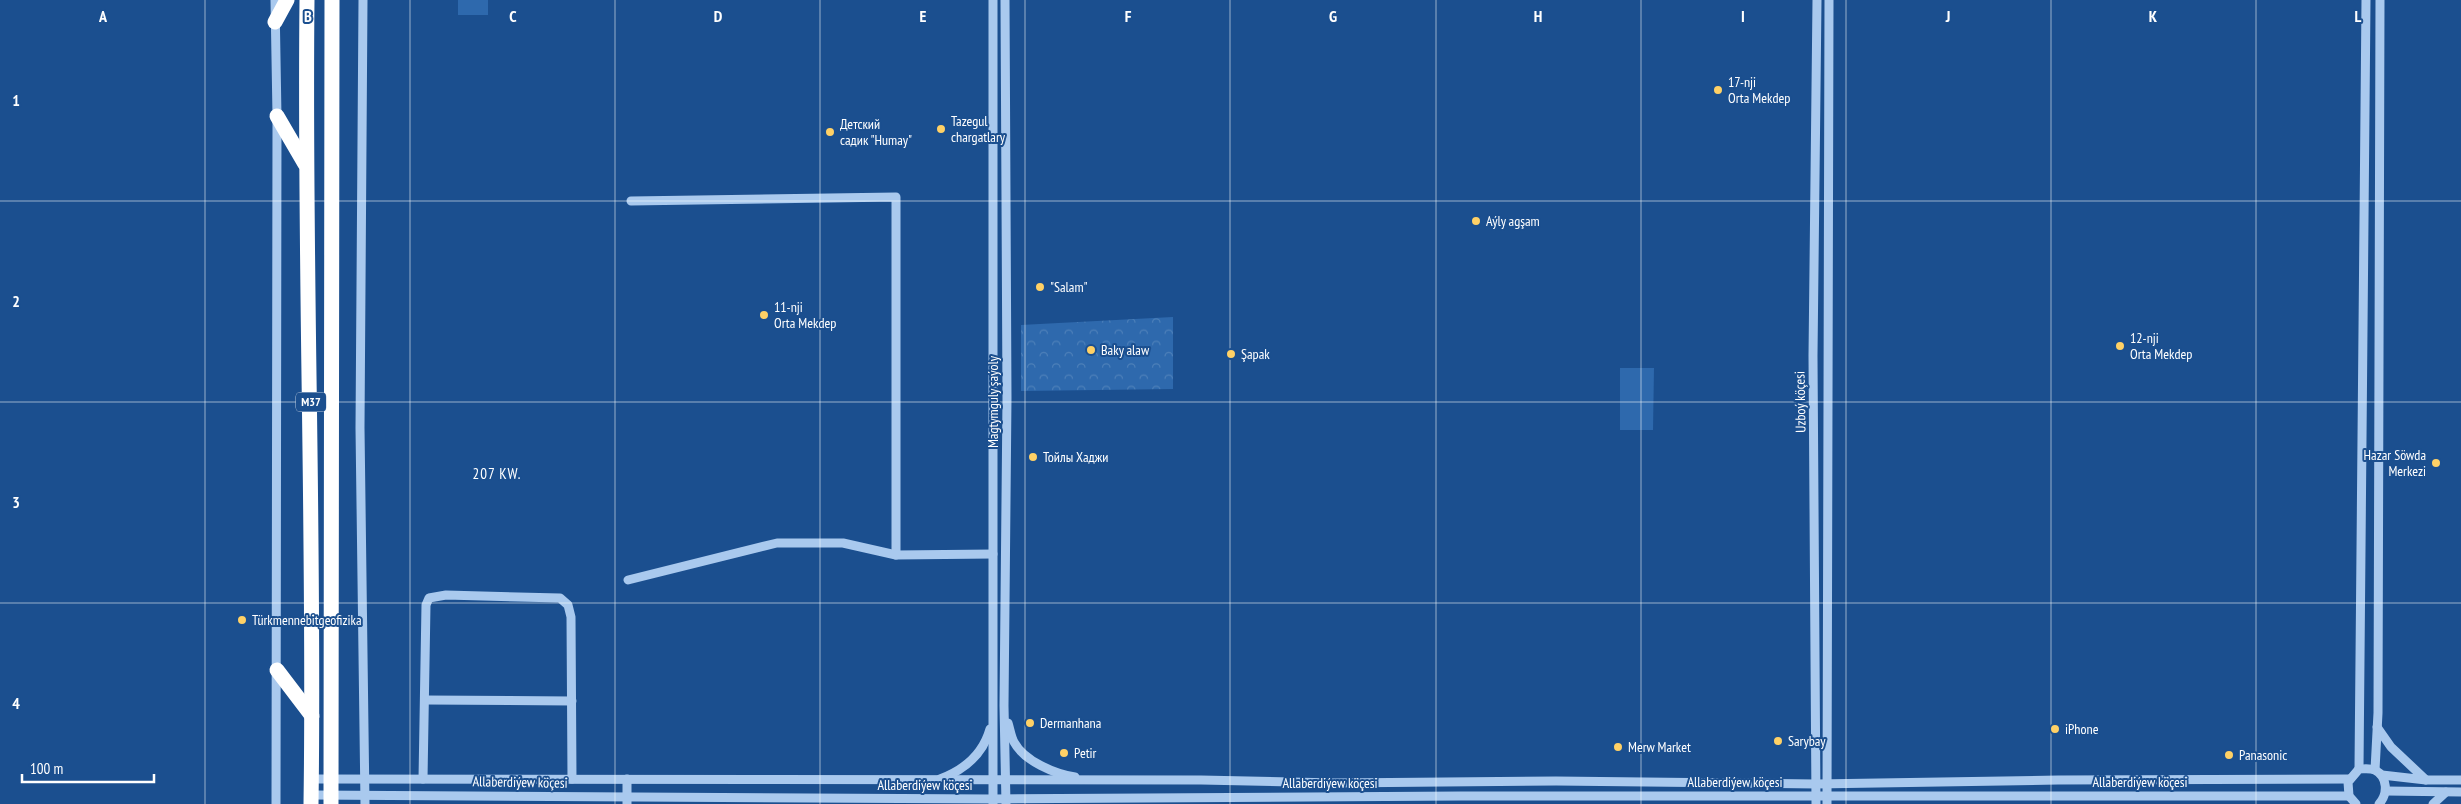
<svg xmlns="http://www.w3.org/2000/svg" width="2461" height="804" viewBox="0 0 2461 804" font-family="'PT Sans Narrow',sans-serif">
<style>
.forest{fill:url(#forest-crowns)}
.pitch{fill:#2e69ad}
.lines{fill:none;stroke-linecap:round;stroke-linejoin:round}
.minor{stroke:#a9c9ee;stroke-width:9}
.highway{stroke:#fff;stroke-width:15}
.grid{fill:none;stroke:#fff;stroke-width:1;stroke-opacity:0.55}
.poi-dot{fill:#ffd166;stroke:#1b4f8f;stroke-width:2}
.labels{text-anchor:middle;stroke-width:4;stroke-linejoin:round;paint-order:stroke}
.shield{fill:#1b4f8f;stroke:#bbcadd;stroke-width:1}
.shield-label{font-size:12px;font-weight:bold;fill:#fff}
.poi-label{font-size:14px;fill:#fff;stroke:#1b4f8f;text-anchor:start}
.street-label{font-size:14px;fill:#fff;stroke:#1b4f8f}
.neighbourhood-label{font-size:15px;letter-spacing:1px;fill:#fff;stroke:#1b4f8f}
.grid-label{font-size:16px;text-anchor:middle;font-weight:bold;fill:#fff;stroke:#1b4f8f;stroke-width:4;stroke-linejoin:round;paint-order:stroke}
</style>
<defs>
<pattern id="forest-crowns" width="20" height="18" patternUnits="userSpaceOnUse" patternTransform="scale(1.25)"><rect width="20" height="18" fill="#2e69ad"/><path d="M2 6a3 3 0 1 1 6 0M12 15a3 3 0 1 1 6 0" fill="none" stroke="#4d80b9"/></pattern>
</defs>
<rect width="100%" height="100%" fill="#1b4f8f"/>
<!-- forest -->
<polygon class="forest" points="1173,317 1173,389 1021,391 1021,325"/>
<!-- pitch -->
<g class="pitch">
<rect x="458" y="0" width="30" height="15"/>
<polygon points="1620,368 1654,368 1653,430 1620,430"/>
</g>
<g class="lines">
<!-- minor -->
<g class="minor">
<polyline points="275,0 277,116 276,804"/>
<polyline points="363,0 360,428 365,804"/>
<polyline points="1005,0 1007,398 1004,706 1006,804"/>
<polyline points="631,201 896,197 896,555"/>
<polyline points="628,580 777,543 843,543 896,555 993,554"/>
<polyline points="425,700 572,701"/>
<path d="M1008,723C1010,729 1011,737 1014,742C1024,761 1055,774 1075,777"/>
<polyline points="2377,727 2391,747 2426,780"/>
<polyline points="2359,769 2366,0"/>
<polyline points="2375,770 2378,713 2380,0"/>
<polyline points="2382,775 2426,780 2461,780"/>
<polyline points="312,779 1201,780 1335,783 1556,781 1816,784 2058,780 2350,779"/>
<polyline points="423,779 426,605 429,598 446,595 560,598 568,605 571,617 572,779"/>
<polyline points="627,779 627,804"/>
<path d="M940,779C964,770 983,754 990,729"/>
<polyline points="2386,791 2461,792"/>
<polyline points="311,795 993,799 1461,796 2349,796"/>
<polyline points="993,804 993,0"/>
<polyline points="1816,804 1813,356 1817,0"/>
<polyline points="1827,804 1829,0"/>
<path d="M2356,804L2349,796L2348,782L2359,769C2364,769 2370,768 2375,770C2388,777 2388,794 2379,804"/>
<polyline points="2433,804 2446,792"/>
</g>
<!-- highway -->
<g class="highway">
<path d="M307,0C304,268 315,536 311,804"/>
<polyline points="275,22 287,0"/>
<polyline points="277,116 305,164"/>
<polyline points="277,670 312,716"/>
<polyline points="331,804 332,0"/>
</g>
</g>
<!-- grid -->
<path class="grid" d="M205,0V804M410,0V804M615,0V804M820,0V804M1025,0V804M1230,0V804M1436,0V804M1641,0V804M1846,0V804M2051,0V804M2256,0V804M0,201H2461M0,402H2461M0,603H2461"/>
<!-- markers -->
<g class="poi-dot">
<circle cx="1718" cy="90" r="5"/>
<circle cx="941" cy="129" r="5"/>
<circle cx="830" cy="132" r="5"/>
<circle cx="1476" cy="221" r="5"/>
<circle cx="1040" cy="287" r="5"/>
<circle cx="764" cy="315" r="5"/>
<circle cx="2120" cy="346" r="5"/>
<circle cx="1091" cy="350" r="5"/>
<circle cx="1231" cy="354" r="5"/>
<circle cx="1033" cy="457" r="5"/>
<circle cx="2436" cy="463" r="5"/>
<circle cx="242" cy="620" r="5"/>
<circle cx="1030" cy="723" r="5"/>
<circle cx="2055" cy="729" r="5"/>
<circle cx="1778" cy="741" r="5"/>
<circle cx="1618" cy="747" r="5"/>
<circle cx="1064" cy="753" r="5"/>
<circle cx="2229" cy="755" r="5"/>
</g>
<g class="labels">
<!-- shield labels -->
<rect class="shield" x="296" y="392.5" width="30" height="19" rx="4"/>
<g class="shield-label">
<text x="311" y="406">M37</text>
</g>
<!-- poi labels -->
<g class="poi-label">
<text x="1728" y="87">17-nji<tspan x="1728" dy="16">Orta Mekdep</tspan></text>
<text x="951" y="126">Tazegul<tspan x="951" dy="16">chargatlary</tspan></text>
<text x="840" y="129">Детский<tspan x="840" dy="16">садик "Humay"</tspan></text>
<text x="1486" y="226">Aýly agşam</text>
<text x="1050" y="292">"Salam"</text>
<text x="774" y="312">11-nji<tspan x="774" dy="16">Orta Mekdep</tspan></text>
<text x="2130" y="343">12-nji<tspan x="2130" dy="16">Orta Mekdep</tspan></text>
<text x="1101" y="355">Baky alaw</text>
<text x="1241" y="359">Şapak</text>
<text x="2426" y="460" text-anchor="end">Hazar Söwda<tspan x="2426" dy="16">Merkezi</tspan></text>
<text x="1043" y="462">Тойлы Хаджи</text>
<text x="252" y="625">Türkmennebitgeofizika</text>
<text x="1040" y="728">Dermanhana</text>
<text x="2065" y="734">iPhone</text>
<text x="1788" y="746">Sarybay</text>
<text x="1628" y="752">Merw Market</text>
<text x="1074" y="758">Petir</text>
<text x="2239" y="760">Panasonic</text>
</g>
<!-- street labels -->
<g class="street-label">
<text transform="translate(993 402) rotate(-90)" y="5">Magtymguly şaýoly</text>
<text transform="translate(1800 402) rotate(-91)" y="5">Uzboý köçesi</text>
<text transform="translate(520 782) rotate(1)" y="5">Allaberdiýew köçesi</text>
<text x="1735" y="787">Allaberdiýew köçesi</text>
<text x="2140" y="787">Allaberdiýew köçesi</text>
<text x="1330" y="788">Allaberdiýew köçesi</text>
<text x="925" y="790">Allaberdiýew köçesi</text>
</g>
<!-- neighbourhood labels -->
<g class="neighbourhood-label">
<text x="497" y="479">207 KW.</text>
</g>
</g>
<g class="grid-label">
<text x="103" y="22">A</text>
<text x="308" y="22">B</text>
<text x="513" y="22">C</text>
<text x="718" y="22">D</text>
<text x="923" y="22">E</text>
<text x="1128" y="22">F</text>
<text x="1333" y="22">G</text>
<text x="1538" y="22">H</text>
<text x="1743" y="22">I</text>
<text x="1948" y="22">J</text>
<text x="2153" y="22">K</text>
<text x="2358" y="22">L</text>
<text x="16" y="106">1</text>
<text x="16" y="307">2</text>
<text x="16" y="508">3</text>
<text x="16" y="709">4</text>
</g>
<!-- scale -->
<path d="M22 774v8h132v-8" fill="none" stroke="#ffffff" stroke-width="2.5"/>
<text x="30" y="774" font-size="15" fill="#ffffff" stroke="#1b4f8f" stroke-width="4" paint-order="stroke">100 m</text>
</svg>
